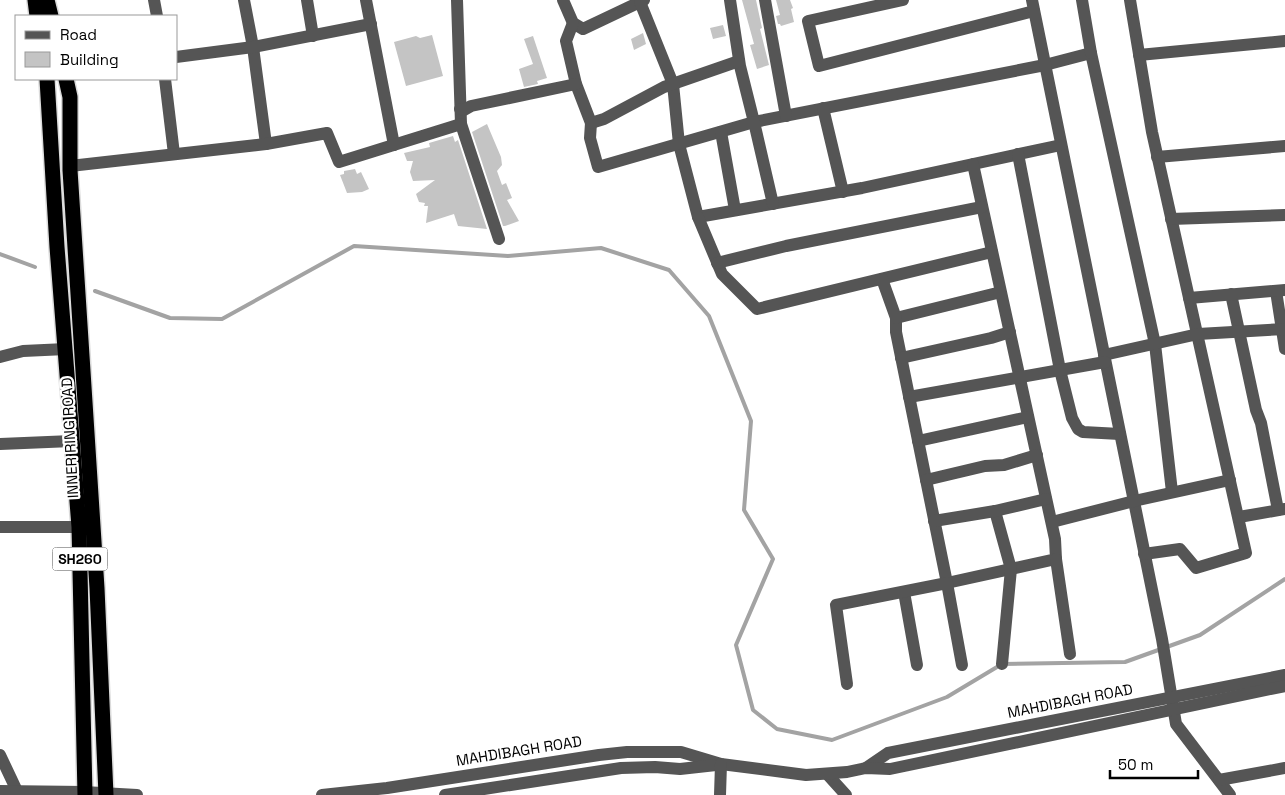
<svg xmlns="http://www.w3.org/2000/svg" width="1285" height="795" viewBox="0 0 1285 795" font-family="'Space Grotesk',sans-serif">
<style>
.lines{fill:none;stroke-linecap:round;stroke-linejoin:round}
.stream{stroke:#a3a3a3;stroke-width:4}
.building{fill:#c4c4c4}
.highway-casing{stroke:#dbdbdb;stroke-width:18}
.minor{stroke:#555;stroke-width:12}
.highway{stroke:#000;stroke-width:15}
.labels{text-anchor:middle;stroke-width:4.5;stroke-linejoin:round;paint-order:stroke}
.shield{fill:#fff;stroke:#4c4c4c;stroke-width:1}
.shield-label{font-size:14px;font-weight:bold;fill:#000}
.street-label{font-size:15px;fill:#000;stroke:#fff}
</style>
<rect width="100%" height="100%" fill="#fff"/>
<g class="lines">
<!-- stream -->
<g class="stream">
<polyline points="0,254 35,267"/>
<polyline points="95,291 170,318 222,319 354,246 508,256 601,248 669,270 709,316 751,421 744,510 773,559 736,645 753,710 777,729 832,740 947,697 1002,664 1125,662 1200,635 1285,579"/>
</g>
</g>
<!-- building -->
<g class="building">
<polygon points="742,0 756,0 762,28 760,29 769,65 757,69 750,45 754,44"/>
<polygon points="776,0 790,0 793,8 791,9 794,22 781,26 780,24 778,24 776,16 780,15"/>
<polygon points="723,25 726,36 713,39 710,28"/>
<polygon points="643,33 646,44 634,50 631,39"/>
<polygon points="432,35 443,76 406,86 394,42 416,36 420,38"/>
<polygon points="533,36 547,78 537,81 538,84 524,87 519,69 533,64 524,39"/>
<polygon points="487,124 501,157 502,165 497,171 502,185 506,183 512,198 507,200 519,221 505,226 503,226 472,132"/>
<polygon points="453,136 455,142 458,140 487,229 458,226 454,214 426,223 428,206 424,206 425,203 419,202 416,194 435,180 413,181 410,172 413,161 407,161 404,153 430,147 429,143"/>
<polygon points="355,169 357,174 361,172 369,189 362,192 347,193 340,175 344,174 344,171"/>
</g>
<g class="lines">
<!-- highway casing -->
<g class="highway-casing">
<g id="highway">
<polyline points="35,0 37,16"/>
<polyline points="47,0 51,16"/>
<polyline points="47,79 57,247 79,527 85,795"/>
<polyline points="66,79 70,97 70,170 97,588 106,795"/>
</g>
</g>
<!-- minor -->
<g class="minor">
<polyline points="154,0 157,16"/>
<polyline points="244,0 253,47 266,144"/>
<polyline points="307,0 313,36"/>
<polyline points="366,0 394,145"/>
<polyline points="457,0 461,124 499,239"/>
<polyline points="563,0 573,23 583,29 644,0"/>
<polyline points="730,0 740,66 754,122 1045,65 1091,53 1155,344 1172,492"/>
<polyline points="765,0 786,116"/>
<polyline points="903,0 808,21 819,66 1034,11"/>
<polyline points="1032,0 1162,639 1176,724 1230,795"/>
<polyline points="1082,0 1091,53"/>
<polyline points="1130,0 1152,132 1246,553 1196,568 1180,549 1144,554"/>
<polyline points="640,2 673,84 679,144 698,217 862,188 1061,145"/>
<polyline points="573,23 566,41 576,84 591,123 590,138 598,167 754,122 773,204"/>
<polyline points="1139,55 1285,41"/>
<polyline points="176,57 253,47 371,24"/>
<polyline points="165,79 174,154"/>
<polyline points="823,108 843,192"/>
<polyline points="460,109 464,110 471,106 576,84"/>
<polyline points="591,123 604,119 664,87 739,61"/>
<polyline points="721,132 735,210"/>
<polyline points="1018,154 1060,370 1072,418 1078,429 1083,432 1120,434"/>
<polyline points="1157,157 1285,146"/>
<polyline points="973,164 1055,539 1056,559 947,583 896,332 896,318 1001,292"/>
<polyline points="70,166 266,144 327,133 339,162 461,124"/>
<polyline points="698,217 722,274 757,309 992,252"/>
<polyline points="1171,219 1285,215"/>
<polyline points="717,263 786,246 982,207"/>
<polyline points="882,279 896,318"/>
<polyline points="1276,291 1285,349"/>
<polyline points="1231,294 1256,410 1261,423 1278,510"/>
<polyline points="1189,298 1285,290"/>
<polyline points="1104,355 1198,334 1285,329"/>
<polyline points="0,357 23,351 66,349"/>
<polyline points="901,358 991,338 1010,332"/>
<polyline points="909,397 1105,362"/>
<polyline points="918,441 1028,417"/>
<polyline points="0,444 72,441"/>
<polyline points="926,480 985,466 1004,465 1037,455"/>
<polyline points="995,511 1011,569 1002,664"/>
<polyline points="1239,517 1285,509"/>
<polyline points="934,521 995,511 1046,499"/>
<polyline points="1052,522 1134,501 1230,480"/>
<polyline points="0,527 79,527"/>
<polyline points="1056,559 1070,654"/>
<polyline points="904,592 917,665"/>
<polyline points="847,684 836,605 947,583 962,665"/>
<polyline points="0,755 17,791"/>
<polyline points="866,768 888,753 1285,675"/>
<polyline points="827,774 846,795"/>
<polyline points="1219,780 1285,768"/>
<polyline points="0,791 84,792 137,795"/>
<polyline points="322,795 387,788 599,755 627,752 681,752 721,764 806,775 847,772 866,768 890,769 1285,686"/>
<polyline points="445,795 621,768 655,767 680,769 716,765"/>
<polyline points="720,795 721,764"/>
</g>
<!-- highway -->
<use href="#highway" class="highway"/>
</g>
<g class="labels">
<!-- shield labels -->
<rect class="shield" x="52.5" y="547.5" width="55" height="23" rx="4"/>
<g class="shield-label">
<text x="80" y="564">SH260</text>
</g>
<!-- street labels -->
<g class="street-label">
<text transform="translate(70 438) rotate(-93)" y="5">INNER RING ROAD</text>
<text transform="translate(1070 701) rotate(-11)" y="5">MAHDIBAGH ROAD</text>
<text transform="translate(519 751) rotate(-9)" y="5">MAHDIBAGH ROAD</text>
</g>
</g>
<!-- legend -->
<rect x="15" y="15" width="162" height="65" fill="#ffffff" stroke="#999999"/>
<rect x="25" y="31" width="25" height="8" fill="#555555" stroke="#999999"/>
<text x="60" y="40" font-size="15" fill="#000000">Road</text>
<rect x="25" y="52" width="25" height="15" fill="#c4c4c4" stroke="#999999"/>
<text x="60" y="65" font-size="15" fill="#000000">Building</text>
<!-- scale -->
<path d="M1110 770v8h88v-8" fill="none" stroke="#000000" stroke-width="2.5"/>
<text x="1118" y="770" font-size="15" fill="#000000" stroke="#ffffff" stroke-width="4" paint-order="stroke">50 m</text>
</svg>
